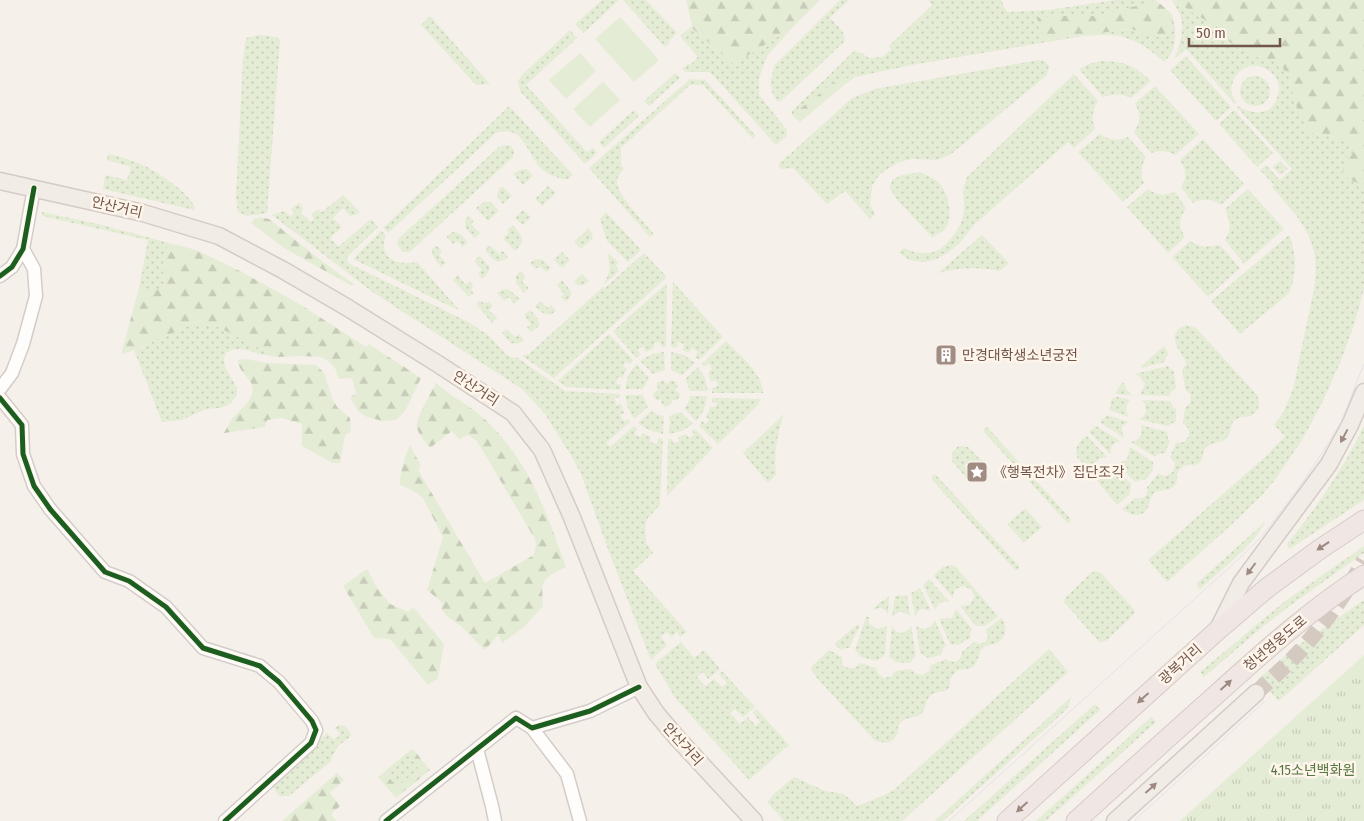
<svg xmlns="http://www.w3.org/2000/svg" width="1364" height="821" viewBox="0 0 1364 821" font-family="'Fira Sans Condensed','Noto Sans KR',sans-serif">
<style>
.grass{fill:url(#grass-dots)}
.forest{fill:url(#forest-firs)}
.park{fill:url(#park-tufts)}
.pitch{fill:#e4ecd5}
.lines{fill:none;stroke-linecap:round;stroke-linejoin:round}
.major-tunnel{stroke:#d5cac2;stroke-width:16;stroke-dasharray:16 8;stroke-linecap:butt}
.minor-casing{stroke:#d4ccc7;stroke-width:15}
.major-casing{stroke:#d5cbc6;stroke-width:19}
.highway-casing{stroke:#d5cbc6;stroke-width:21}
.minor{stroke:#fefdfc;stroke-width:12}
.major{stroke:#f1ece5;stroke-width:16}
.highway{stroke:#f0e7e4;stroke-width:19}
.tram{stroke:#e4e2e4;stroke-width:1}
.cycleway-casing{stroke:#fef5eb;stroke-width:8}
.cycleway{stroke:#1b5e20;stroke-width:5}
.oneway{fill:#9e8a82}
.oneway2{fill:#9e8981}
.labels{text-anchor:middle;stroke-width:5;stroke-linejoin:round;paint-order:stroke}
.street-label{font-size:14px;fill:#72564c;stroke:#fef5eb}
.poi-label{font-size:14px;fill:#72564c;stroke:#fef5eb;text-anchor:start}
.park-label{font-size:14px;fill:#577844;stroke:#fef5eb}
</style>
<defs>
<pattern id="grass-dots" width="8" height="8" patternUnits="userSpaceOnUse" patternTransform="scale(1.25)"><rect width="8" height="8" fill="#e4ecd5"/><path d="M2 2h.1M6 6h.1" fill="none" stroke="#c7ccb8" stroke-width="1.8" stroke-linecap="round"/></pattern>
<pattern id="forest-firs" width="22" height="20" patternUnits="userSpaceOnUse" patternTransform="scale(1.25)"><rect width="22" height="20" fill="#e4ecd5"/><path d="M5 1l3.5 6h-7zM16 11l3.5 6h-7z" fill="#c7ccb8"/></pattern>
<pattern id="park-tufts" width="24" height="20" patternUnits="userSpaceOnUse" patternTransform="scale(1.25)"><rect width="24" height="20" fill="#e4ecd5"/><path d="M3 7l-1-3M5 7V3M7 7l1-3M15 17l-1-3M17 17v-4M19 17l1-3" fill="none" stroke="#c7ccb8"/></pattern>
</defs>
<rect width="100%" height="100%" fill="#f6f0ea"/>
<!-- grass -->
<g class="grass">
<polygon points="602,0 619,0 584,33 575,24"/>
<polygon points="623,0 646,0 677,33 668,42 670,43 665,47"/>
<path d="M840,0H849L830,18C836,25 847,32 844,42L781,101H777L772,92L771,81L774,66Z"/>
<path d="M928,0H1001L1007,12L1048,10L1116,0H1156L1158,2H1152L1096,16H1060L1038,19L1044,40L1132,29L1153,37L1171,36L1172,14C1177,29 1178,51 1164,62C1149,48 1130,35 1108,35C1100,34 1091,36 1083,36L912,65L836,81L792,115V111L854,51L862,53L869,58L882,57L891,50L889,46L932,5Z"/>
<path d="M1172,0L1205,20L1221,36L1248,55L1279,62L1289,77L1297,109L1309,132L1344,140L1359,150L1361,185L1364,182V289L1354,325L1340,363L1321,405L1302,440L1274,481L1262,495L1228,528L1167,582L1148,560L1265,457L1285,436L1274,425L1283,413L1293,389L1313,294C1323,242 1304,224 1272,187L1274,185L1260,170L1266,165L1280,180L1292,169L1237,107L1239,106C1251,115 1272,116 1277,98C1278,95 1279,90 1279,87C1278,74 1263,64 1251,66C1238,68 1229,83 1232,95C1233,98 1235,100 1236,102L1235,104L1186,49L1174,59C1179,49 1183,35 1182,23C1181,15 1176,7 1172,0Z"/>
<polygon points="430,16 490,84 476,85 421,25"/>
<polygon points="693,25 693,29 734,64 793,27 767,56 759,78 759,95 787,130 787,136 776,145 710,72 686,72 682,69 688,64 690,65 698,57 680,36"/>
<polygon points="570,30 577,38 526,85 587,152 593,148 597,153 585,164 520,91 518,81 522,75"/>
<polygon points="260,35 276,37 280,40 267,213 247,216 238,212 236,197 243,60 246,38"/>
<polygon points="1186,56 1231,107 1216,121 1170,70"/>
<polygon points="1039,60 1045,61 1049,66 1047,75 950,155 937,160 912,159 899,162 880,174 872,186 870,204 875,215 870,219 845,191 827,204 793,168 781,169 778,165 852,98 875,89"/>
<path d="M1101,61C1123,61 1135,65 1151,81L1131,98C1121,93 1114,94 1103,97L1079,69L1089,64Z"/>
<polygon points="675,73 680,78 649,106 644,101"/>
<path d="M1074,74L1098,101C1092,111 1091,118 1095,129L1074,148L1068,142L974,225L959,244L949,252L937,259L923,262L909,260L899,252L904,248C927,258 941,254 955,233C960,226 963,220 964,212C965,204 962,196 964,188C964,184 966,180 967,177Z"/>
<circle cx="1255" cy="91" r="15"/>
<path d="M690,79L705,80L755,135L753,139L703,85H690L621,148V165L624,168C621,173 617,176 617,182C617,195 645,223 654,234L650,237L589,168Z"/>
<path d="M1155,86L1199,134L1175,155C1167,150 1160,150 1151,153L1134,132C1141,121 1141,116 1135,103Z"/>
<path d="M509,106L573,175C567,181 564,180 556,177C525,169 531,122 496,133L388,233L383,228Z"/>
<polygon points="634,110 639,116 604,148 599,142"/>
<polygon points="1234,110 1273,153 1257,167 1219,124"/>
<path d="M1100,134C1110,141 1117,141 1128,137L1146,157C1141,166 1140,174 1144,183L1123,202L1078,152Z"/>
<path d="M1203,139L1244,184L1221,205C1211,199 1204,198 1193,203L1181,187C1188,178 1186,170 1180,160Z"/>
<path d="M503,145H509C514,148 515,152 513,157L411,251C403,254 400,251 397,243L399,238L499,147Z"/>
<path d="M108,154C118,156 128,159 138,163C152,168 193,194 195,209L194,210L103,189L105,175L127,180L131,167L107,160Z"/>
<polygon points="1280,161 1288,169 1280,175 1273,167"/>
<polygon points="527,169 533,176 523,185 513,174 519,170"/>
<path d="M920,172C926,175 934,178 938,182C948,191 954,216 946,228C943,232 936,235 932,237L897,200L890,188L892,180L902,175Z"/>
<polygon points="502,186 512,196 503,204 497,196 498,191"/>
<polygon points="548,186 556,193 542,206 535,199"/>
<path d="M1148,189C1158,196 1163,196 1175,192L1186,208C1179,219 1178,225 1185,237L1168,253L1127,207Z"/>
<path d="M1248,189L1284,229L1244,264L1225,240C1232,228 1230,222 1225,209Z"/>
<polygon points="343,195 360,212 356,215 350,216 343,208 333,218 342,227 330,238 338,247 371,219 378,227 347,257 348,263 468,322 488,335 506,354 511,357 518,358 565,391 620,394 620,397 615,398 616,405 621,404 624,413 620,415 624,421 628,419 630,422 606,443 610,447 634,426 637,429 634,434 640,437 643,433 651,437 650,442 657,444 658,438 663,439 660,505 647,519 645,527 646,543 653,553 633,571 687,632 680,637 677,632 672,637 666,632 661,637 667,645 651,660 609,552 581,474 572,457 545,414 522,389 374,293 272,215 284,211 290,216 294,213 291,209 299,203 303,208 301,213 311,222 314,219 311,215 318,209 322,212"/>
<polygon points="484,202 491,202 499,211 488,221 476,208"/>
<polygon points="523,210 531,217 523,225 515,218"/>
<polygon points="42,212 102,225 169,243 163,259 164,291 139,288 148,240 42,216"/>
<polygon points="606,212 641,250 628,262 607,241 600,219"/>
<polygon points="469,216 474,221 471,224 480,233 475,238 466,229 465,223 465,220"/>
<path d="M513,225C522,237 527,239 515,251L503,238L509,232L507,230Z"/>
<polygon points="589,228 591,232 593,238 581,249 574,242"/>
<path d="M381,231L386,235C378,258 396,266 417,262L460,311L353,259Z"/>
<path d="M453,232C460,232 464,238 468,242L463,247L458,241L453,244L446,236Z"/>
<path d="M982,235L1009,263L1000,271C977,267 961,267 938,273Z"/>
<path d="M1289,235C1297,253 1297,275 1289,293L1240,334L1211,301Z"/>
<path d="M1190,241C1200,248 1208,247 1220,245L1240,268L1208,297L1172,257Z"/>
<path d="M436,245L442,251L439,255L446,263L441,267C436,261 432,257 432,249Z"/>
<path d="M490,245L499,254L503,251L508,257C496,267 493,259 485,250Z"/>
<polygon points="562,252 570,260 562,268 554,260"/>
<path d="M608,253L618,262L616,266L619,271L606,283L604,282C612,274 609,263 608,253Z"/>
<polygon points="644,253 665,275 666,278 554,378 522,356 529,354 603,287 605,288"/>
<path d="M480,256C490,267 494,268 482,279L478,274L482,270L474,261Z"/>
<polygon points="537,259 543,260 551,268 546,272 540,266 536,269 530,263 534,260"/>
<polygon points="520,271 526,277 522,282 529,288 524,293 516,283 516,276"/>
<path d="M582,274L589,281C584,286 579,287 574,282Z"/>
<polygon points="458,275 465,284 470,281 473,285 472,289 473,294 469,297 453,280"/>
<polygon points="562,280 571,291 571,295 566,302 561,297 564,294 557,285"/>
<polygon points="673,282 723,337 699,360 695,357 698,352 692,348 689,353 683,350 684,344 678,342 676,348 671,347"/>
<polygon points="667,283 666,347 661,347 660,342 654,343 654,348 646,352 643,347 638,349 640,355 636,358 613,331"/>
<polygon points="508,289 520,299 514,304 509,297 504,301 497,293 501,290"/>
<polygon points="479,301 485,303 489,302 493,306 489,310 497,318 492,323 476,304"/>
<path d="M540,301L548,308L551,305L556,311C547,318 542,313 535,306Z"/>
<path d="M530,310C534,314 540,319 539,326L531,332L527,327L531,324L524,315Z"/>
<polygon points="190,325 214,325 277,357 259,354 247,350 234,349 226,353 224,359 225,367 237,388 237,395 230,404 220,408 206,409 182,420 162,422 134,350"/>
<path d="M1187,325L1196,328L1257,395C1261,404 1259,411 1251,416L1241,417L1233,421C1231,426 1231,432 1228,436C1223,445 1211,440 1205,449C1202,453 1204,459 1199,463C1195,466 1192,464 1188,465C1184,465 1181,469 1178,471C1177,474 1177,477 1177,480C1175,491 1164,490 1155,492C1149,499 1151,500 1148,507C1143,519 1129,515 1122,509L1135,498C1143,501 1149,495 1147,487L1158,474L1166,476L1173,472L1175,463L1170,457L1176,443L1184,442L1189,436V429L1183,423L1185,408L1190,403L1191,395L1185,389C1185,384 1182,375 1183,369C1184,363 1186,369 1186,362C1185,358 1181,355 1180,352C1173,341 1171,329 1187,325Z"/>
<polygon points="507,329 515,337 519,334 524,340 518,344 511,343 502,333"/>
<polygon points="609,334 633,360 630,364 626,362 623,366 627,369 622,378 618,377 616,383 621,385 620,390 566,387 558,381"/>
<path d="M726,341C739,355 763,373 763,393H712V388L718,386L716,380L711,381L708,373L712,369L709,364L704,367L702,364Z"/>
<polygon points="1164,346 1169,354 1166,357 1165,362 1141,368 1141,366"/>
<polygon points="664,352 665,370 653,374 640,361 652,354"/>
<polygon points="671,352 684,355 695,363 682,375 671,370"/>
<polygon points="636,364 649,378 643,389 625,389 628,376"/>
<polygon points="1168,366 1170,369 1174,371 1176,388 1171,392 1170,396 1140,395 1145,384 1140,377 1135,374"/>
<polygon points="698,367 705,378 708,391 690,391 685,379"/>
<polygon points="662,380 664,381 667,384 670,381 675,381 678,386 675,390 679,393 680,396 677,400 672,400 671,404 666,407 662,404 661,400 656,400 653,395 654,392 658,390 657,386 657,383"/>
<path d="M1125,382C1124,388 1127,390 1132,395L1115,394L1121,384Z"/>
<polygon points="625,395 643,395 648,407 634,419 628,408"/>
<polygon points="690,396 707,396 704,410 696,421 684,409 689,401"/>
<path d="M1118,397L1130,400C1125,406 1125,411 1129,417L1109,410L1112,398Z"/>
<polygon points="712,398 761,399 758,405 718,444 699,426 702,421 706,424 709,419 706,417 710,407 716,407 717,403 712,402"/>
<polygon points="1142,400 1170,401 1173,407 1176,409 1176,421 1168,426 1137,419 1142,418 1146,412 1145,404"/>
<polygon points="651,411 658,415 664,416 663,434 649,430 638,423"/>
<polygon points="681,412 693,424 682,431 668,434 670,422 669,416"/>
<path d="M784,414C777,436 774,451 776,474L768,483L743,453Z"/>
<polygon points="1107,415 1129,422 1122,426 1122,432 1124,438 1100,422"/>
<path d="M1141,425L1167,432L1168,439L1170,441L1165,453L1158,454L1155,457L1131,442C1140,440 1143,435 1141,425Z"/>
<path d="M1096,426L1120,441C1112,444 1110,446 1111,455L1089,432Z"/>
<path d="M1364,426V500L1294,546L1291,548L1288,547L1287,545L1288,543C1317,507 1344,467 1364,426Z"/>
<polygon points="986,427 988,428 1071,519 1070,523 1067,523 984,432 984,429"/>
<polygon points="695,429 713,448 667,496 668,439 672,439 673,443 679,442 678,437 686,434 689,438 694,435 692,431"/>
<path d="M1087,436L1107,457C1099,458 1097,460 1094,467L1097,476L1102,479C1110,478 1113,474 1114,466L1131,484L1130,494L1117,505L1077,457C1074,447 1079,441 1087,436Z"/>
<path d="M959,446L968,447L987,466L981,471L971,460L964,466L974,477L969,481L952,461C951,454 953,450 959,446Z"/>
<polygon points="1130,447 1153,462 1153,470 1145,480 1140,480 1135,482 1117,463 1127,460"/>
<polygon points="934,474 936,475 1019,566 1018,570 1015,570 932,480 932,476"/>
<polygon points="1025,508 1042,527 1024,543 1007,524"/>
<path d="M1265,522C1256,544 1218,572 1200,589L1196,584Z"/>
<polygon points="1364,546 1364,553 1288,607 1260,629 1204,677 1200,672 1284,602"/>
<path d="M952,565L957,568L998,616L985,626H976L960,606L969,605C978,596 975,591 964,586L958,588L954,591L953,598L934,576L942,567Z"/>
<polygon points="1096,571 1101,573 1133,608 1135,612 1133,615 1106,641 1099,642 1064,602 1065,598 1091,573"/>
<path d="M929,579L950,602C941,601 939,602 935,610L923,585Z"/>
<polygon points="920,588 931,611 921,609 918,612 915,617 911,593"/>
<polygon points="907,595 910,616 903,612 899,612 892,617 895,596"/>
<path d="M889,597L888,614C882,606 881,607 871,611L879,603Z"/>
<polygon points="1364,600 1364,625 1279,701 1258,679 1294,648"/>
<polygon points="956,609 972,629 970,634 970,638 958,645 950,644 939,619 952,618"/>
<polygon points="866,617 869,617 869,624 877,629 887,626 885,655 876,661 861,657 858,653 855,650"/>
<path d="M1001,618C1009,626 1006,640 995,644C991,645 988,645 984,647C977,652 980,663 972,667C968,670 962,669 957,670L950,679C952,697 937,688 930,696C925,701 926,709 921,714C915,719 906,716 900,723C897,727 899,729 897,734C893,744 883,744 874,740L816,677L811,669L813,665L829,650L842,657V664C848,670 855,670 860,663L876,668L878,674L884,678L892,676L895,671L911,669L915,674L923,675L929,671L931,665L946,659C953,665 962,661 962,652L974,642C980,646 985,643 988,638L986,630Z"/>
<path d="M935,620L946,646L943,648L941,655L928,658L920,653L916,626C925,631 931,629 935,620Z"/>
<polygon points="857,625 860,625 849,648 845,648 841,650 834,644"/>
<polygon points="892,625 895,631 903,633 909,629 911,625 916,655 910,663 895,662 894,660 889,657"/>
<polygon points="681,642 694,658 704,650 720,669 708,679 703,672 697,677 705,686 714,679 722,687 727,683 719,674 722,671 755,707 743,717 735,709 730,713 740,724 748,717 756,726 760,722 753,713 757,709 789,745 749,780 676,699 655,664 658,661"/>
<polygon points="1049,649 1068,672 902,821 784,821 767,802 774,794 794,777 825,791 844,794 857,806 885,795 895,789"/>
<polygon points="1071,697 1069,705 1066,710 943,821 935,821"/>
<polygon points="1095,704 1100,710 977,821 964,821"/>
<polygon points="1151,717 1156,722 1046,821 1036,821"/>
<polygon points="340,725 345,726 350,732 351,736 337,747 330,762 289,796 279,796 274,789 273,783 277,777 327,733 333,739 337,738 340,733 335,728"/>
<polygon points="407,753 419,769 397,787 384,772"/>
</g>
<!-- forest -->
<g class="forest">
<polygon points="686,0 820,0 793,27 734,64 693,29"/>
<polygon points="1173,0 1364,0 1364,182 1361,185 1342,175 1346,158 1358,150 1344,140 1309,132 1297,109 1289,77 1279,62 1248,55 1221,36 1205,20"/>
<polygon points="1152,2 1158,2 1172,14 1171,36 1153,37 1132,29 1044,40 1037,18 1060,16 1096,16"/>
<polygon points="858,75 844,85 800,122 792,115 836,81"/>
<polygon points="260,217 269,219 323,262 354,284 352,286 284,248 251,223 254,219"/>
<polygon points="169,243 196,250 240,271 301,305 366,347 369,344 421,378 405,411 396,420 383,421 367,417 359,412 350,398 356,393 352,378 339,379 335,368 330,362 321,357 301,356 277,357 214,325 190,325 157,340 121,355 139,288 164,290 163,259"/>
<path d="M246,359L268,363L316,365L324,373L332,398L337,407L350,418L351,432L345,435L340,463H333L302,446V424L282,418L267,420L265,427L224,433C227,428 229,423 232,419C240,408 258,399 251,383C247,375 238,370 238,360Z"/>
<path d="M436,383C442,388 448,393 454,397C463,403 472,408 480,415C528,457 545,509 566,567C542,578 541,580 543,606L523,628L502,643L498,635L485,650L462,627L447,616L441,609L443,603L427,590L443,537L423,498L412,490L400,485C400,470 405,458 410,445L421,466L418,470L485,583L534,555L536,545L535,539L477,441L468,435L459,439L452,431L430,448C426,442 418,435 417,427C416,416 431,394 436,383Z"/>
<polygon points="367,569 375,585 390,604 408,612 413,607 444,644 438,678 428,685 390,639 374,638 343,586"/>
<polygon points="413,749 430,770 396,798 378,777 384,772 397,787 419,769 407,753"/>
<polygon points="337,773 344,780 330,793 340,806 331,814 336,821 282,821"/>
</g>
<!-- park -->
<polygon class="park" points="1364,655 1364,821 1180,821"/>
<!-- pitch -->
<g class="pitch">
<polygon points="620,17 659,60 634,82 595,39"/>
<polygon points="580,53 596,71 566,99 549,80"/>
<polygon points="603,82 620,100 590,127 573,109"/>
</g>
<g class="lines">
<!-- major-tunnel -->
<path class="major-tunnel" d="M1256,693C1271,679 1287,665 1301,650C1325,623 1346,593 1364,561"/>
<!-- minor casing -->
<g class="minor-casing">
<g id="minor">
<polyline points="0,276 12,267 23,249 34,188"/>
<polyline points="0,389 12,373 23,344 36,296 34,269 23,249"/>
<polyline points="0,398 22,425 23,454 34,486 50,509 105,572 129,581 166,607 203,648 260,666 268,673 279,682 312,721 316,730 311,743 225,821"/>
<polyline points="532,728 567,774 580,821"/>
<polyline points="477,749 492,806 495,821"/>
<polyline points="386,821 516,718 532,728 590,711 639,687"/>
</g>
</g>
<!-- major casing -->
<g class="major-casing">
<g id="major">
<polyline points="0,181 143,213 219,236 283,270 348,308 438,364 513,413 542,450 571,515 639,687 656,713 678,739 754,821"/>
<polyline points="1219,627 1241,583 1329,464 1350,425 1364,392"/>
<polyline points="1115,821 1256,693"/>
</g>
</g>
<!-- highway casing -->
<g class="highway-casing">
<g id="highway">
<polyline points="1007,821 1218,630 1267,588 1320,549 1364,520"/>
<path d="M1076,821C1120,781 1164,741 1208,702C1258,657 1308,611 1364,575"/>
</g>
</g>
<!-- minor -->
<use href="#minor" class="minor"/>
<!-- major -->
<use href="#major" class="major"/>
<!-- highway -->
<use href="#highway" class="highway"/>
<!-- tram -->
<g class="tram">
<polyline points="949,821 1242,556 1261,537 1272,523 1300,486 1320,456 1341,422 1364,364"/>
<polyline points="1134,821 1264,702"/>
</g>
<!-- cycleway casing -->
<g class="cycleway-casing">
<g id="cycleway">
<polyline points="0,276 12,267 23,249 34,188"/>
<polyline points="0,398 22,425 23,454 34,486 50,509 105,572 129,581 166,607 203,648 260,666 268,673 279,682 312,721 316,730 311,743 225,821"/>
<polyline points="386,821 516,718 532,728 590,711 639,687"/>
</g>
</g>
<!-- cycleway -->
<use href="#cycleway" class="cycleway"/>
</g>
<!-- one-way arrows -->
<defs><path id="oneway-solid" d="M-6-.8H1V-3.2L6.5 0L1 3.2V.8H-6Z" transform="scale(1.25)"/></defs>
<g class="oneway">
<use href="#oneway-solid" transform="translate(1344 436) rotate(118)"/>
<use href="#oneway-solid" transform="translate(1251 569) rotate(127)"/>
<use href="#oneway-solid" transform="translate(1151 788) rotate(-42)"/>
</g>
<g class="oneway2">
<use href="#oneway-solid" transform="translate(1323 546) rotate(146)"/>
<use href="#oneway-solid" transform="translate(1226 685) rotate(-42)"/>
<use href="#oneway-solid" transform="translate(1143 698) rotate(138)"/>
<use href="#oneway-solid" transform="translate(1022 807) rotate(138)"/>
</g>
<!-- icons -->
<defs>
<g id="building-square" transform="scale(1.125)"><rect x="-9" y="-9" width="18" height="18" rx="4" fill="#a08c83" stroke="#fef5eb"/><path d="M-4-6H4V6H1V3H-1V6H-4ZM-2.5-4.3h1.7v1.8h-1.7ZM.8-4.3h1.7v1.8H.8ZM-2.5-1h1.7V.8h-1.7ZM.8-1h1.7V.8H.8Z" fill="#fff"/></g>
<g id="sight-square" transform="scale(1.125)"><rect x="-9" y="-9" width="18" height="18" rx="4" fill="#a08c83" stroke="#fef5eb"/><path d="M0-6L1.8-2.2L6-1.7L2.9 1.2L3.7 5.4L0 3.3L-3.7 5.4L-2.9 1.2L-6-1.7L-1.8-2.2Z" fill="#fff"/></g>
</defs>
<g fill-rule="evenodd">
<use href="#building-square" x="946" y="355"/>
<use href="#sight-square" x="977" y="472"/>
</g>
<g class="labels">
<!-- street labels -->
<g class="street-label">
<text transform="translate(117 207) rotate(13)" y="5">안산거리</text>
<text transform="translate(476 388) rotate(33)" y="5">안산거리</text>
<text transform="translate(1275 643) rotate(-40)" y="5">청년영웅도로</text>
<text transform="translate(1180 664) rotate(-42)" y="5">광복거리</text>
<text transform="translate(683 744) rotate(48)" y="5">안산거리</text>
</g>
<!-- poi labels -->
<g class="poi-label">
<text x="962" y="360">만경대학생소년궁전</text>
<text x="993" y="477">《행복전차》집단조각</text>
</g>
<!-- park labels -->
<g class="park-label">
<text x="1313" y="775">4.15소년백화원</text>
</g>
</g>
<!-- scale -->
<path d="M1189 38v8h91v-8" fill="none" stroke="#72564c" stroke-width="2.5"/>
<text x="1196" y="38" font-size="15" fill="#72564c" stroke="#fef5eb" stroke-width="4" paint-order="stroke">50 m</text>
</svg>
